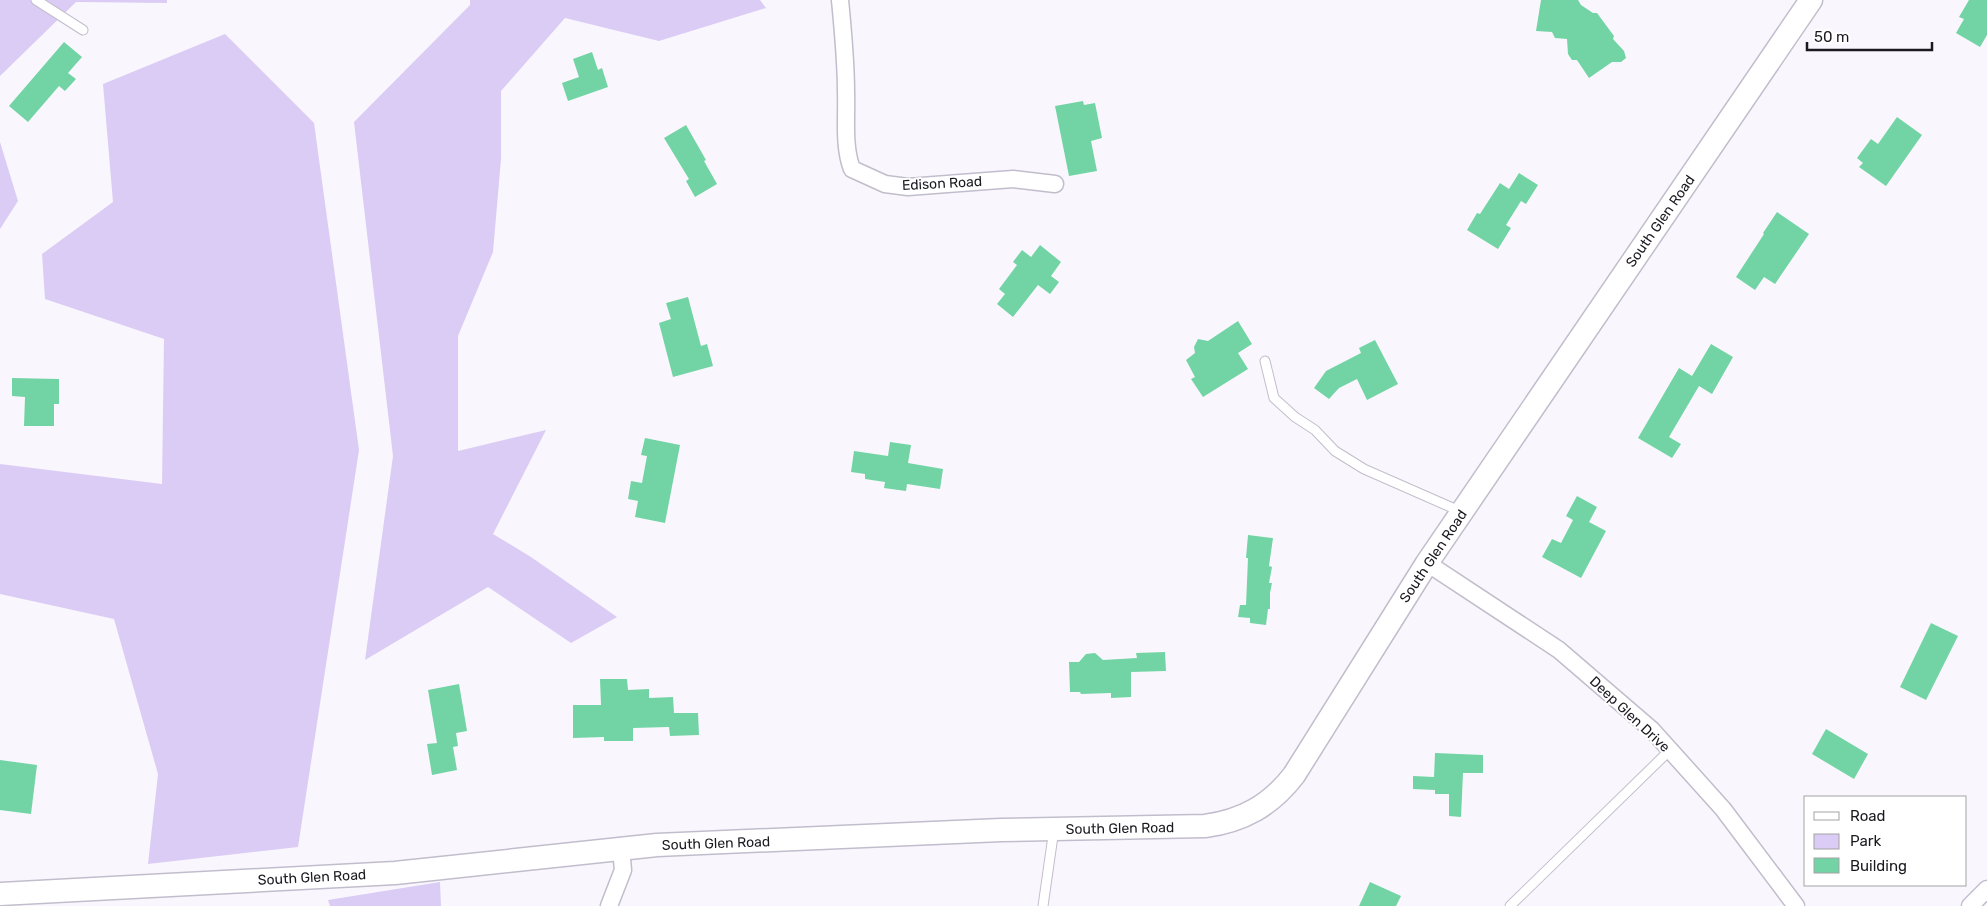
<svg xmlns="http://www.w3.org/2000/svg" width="1987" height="906" viewBox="0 0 1987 906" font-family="Rubik,sans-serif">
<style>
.green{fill:#dbccf5}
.building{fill:#72d4a4}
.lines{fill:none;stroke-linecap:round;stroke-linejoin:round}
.service-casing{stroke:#c2bdcc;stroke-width:11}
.minor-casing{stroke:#c2bdcc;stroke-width:19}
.secondary-casing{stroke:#c2bdcc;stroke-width:25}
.service{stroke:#fff;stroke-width:9}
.minor{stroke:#fff;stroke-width:16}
.secondary{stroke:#fff;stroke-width:22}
.labels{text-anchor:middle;stroke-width:4;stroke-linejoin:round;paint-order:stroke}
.street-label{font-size:14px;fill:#1b191f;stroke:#fff}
</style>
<rect width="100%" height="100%" fill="#f9f7fd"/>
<!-- green -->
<g class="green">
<polygon points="0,0 167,0 167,3 76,2 0,76"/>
<polygon points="470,0 760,0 766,8 659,41 565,18 501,91 501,159 493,252 458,336 458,451 546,430 493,534 531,557 617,617 571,643 488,587 365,660 393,456 354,122 470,5"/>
<polygon points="225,34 314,123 359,450 298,847 148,864 158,774 114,619 0,594 0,464 162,484 164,339 45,299 42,254 113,202 103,84"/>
<polygon points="0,142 18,201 0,229"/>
<polygon points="440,882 441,906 330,906 328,900"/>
</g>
<!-- building -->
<g class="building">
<polygon points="1541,0 1578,0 1581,5 1593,13 1597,13 1614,36 1613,39 1624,51 1626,58 1621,62 1612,62 1589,78 1577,60 1572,60 1568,54 1567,39 1555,38 1552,32 1536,31"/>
<polygon points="1969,0 1987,0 1987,35 1980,47 1956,33 1964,19 1959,17"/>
<polygon points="64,42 82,57 68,73 76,79 65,91 59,86 28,122 9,106"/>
<polygon points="592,52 598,70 602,68 608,87 568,101 562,83 579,77 573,59"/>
<polygon points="1083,101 1084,105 1095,103 1102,138 1091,141 1097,171 1069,176 1055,106"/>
<polygon points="1897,117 1922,135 1886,186 1859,167 1863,163 1857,158 1871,139 1878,144"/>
<polygon points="686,125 706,160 704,161 717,184 695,197 686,181 689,179 664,138"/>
<polygon points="1519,173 1538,185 1526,204 1521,201 1506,225 1511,228 1498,249 1467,230 1477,213 1480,214 1500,183 1509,189"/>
<polygon points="1777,212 1809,234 1775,284 1764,277 1755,290 1736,277 1764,234 1763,233"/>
<polygon points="1040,245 1061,262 1051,276 1059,282 1050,294 1038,285 1013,317 997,304 1005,294 999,289 1017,265 1013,262 1022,250 1031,257"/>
<polygon points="688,297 701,346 707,344 713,366 673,377 659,323 671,319 666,303"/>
<polygon points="1238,321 1252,344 1238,353 1248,369 1203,397 1191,379 1195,377 1186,360 1195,353 1194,347 1198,339 1208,341"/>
<polygon points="1375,340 1398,384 1367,400 1357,379 1339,388 1329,399 1314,388 1326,371 1361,353 1359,348"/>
<polygon points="1711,344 1733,357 1712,394 1699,386 1669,437 1681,444 1672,458 1638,438 1679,368 1692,376"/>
<polygon points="12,378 59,379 59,404 54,404 54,426 24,426 25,397 12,396"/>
<polygon points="645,438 680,445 665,523 635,517 638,501 628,499 631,481 642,483 647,456 641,455"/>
<polygon points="890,442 911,445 908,463 943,469 940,489 907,484 906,491 884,488 885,482 865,479 865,474 851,472 854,451 888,456"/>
<polygon points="1577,496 1597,507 1589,522 1606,531 1581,578 1542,557 1552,539 1561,543 1573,520 1566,516"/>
<polygon points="1248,535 1273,538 1269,566 1272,567 1269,583 1272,583 1270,593 1270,609 1268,609 1266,625 1250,623 1250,618 1238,617 1240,605 1246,605 1248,558 1246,558"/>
<polygon points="1931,623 1958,636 1926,700 1900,687"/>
<polygon points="1165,652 1166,671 1131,672 1131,697 1111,698 1111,693 1081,694 1080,692 1070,692 1069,662 1079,662 1086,654 1095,653 1103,660 1137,658 1136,653"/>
<polygon points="600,679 627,679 628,690 649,689 649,698 673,697 674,713 698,713 699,735 670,736 669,727 633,728 633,741 604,741 604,737 573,738 573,705 601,705"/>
<polygon points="459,684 467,731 456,733 458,746 453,747 457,770 432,775 427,744 437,743 428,690"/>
<polygon points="1826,729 1868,754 1854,779 1812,754"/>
<polygon points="1435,753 1483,755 1483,773 1463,773 1461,817 1449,816 1449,794 1435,794 1435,790 1413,789 1413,776 1434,777"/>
<polygon points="0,760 37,765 31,814 0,810"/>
<polygon points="1370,882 1401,896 1396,906 1359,906"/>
</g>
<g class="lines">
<!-- service casing -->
<g class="service-casing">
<g id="service">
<polyline points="36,0 83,30"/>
<polyline points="1265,361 1274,398 1295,417 1315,430 1335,451 1364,469 1462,512"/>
<polyline points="1043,906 1054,829"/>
<polyline points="1510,906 1670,750"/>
</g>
</g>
<!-- minor casing -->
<g class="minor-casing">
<g id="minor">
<path d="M840,0C843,31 846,61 846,92C847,117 843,146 852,169L885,184L908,187L1013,179L1055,184"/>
<polyline points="1427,563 1559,650 1652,730 1723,809 1796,906"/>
<polyline points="609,906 623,870 621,849"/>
<polyline points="1970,906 1987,889"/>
</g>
</g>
<!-- secondary casing -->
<g class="secondary-casing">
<path id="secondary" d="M0,894L395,873L657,845L1001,830L1205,826C1243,821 1271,805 1294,775L1427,563L1811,0"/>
</g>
<!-- service -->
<use href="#service" class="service"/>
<!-- minor -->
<use href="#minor" class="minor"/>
<!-- secondary -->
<use href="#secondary" class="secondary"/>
</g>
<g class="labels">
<!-- street labels -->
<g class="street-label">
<text transform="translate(942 183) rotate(-3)" y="5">Edison Road</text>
<text transform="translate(1660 221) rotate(-55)" y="5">South Glen Road</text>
<text transform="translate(1433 556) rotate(-56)" y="5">South Glen Road</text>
<text transform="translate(1630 714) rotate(43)" y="5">Deep Glen Drive</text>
<text transform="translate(1120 828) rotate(-1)" y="5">South Glen Road</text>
<text transform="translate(716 843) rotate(-2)" y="5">South Glen Road</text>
<text transform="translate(312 877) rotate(-3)" y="5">South Glen Road</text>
</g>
</g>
<!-- legend -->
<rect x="1804" y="796" width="162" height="90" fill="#ffffff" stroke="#a4a3a5"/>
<rect x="1814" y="812" width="25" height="8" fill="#ffffff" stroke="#a4a3a5"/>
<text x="1850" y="821" font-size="15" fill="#1b191f">Road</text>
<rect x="1814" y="834" width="25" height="15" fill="#dbccf5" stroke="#a4a3a5"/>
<text x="1850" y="846" font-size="15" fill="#1b191f">Park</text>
<rect x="1814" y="858" width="25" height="15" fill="#72d4a4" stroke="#a4a3a5"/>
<text x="1850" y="871" font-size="15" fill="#1b191f">Building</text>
<!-- scale -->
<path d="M1807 42v8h125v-8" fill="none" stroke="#1b191f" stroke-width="2.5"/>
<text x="1814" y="42" font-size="15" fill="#1b191f" stroke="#ffffff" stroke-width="4" paint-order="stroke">50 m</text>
</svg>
